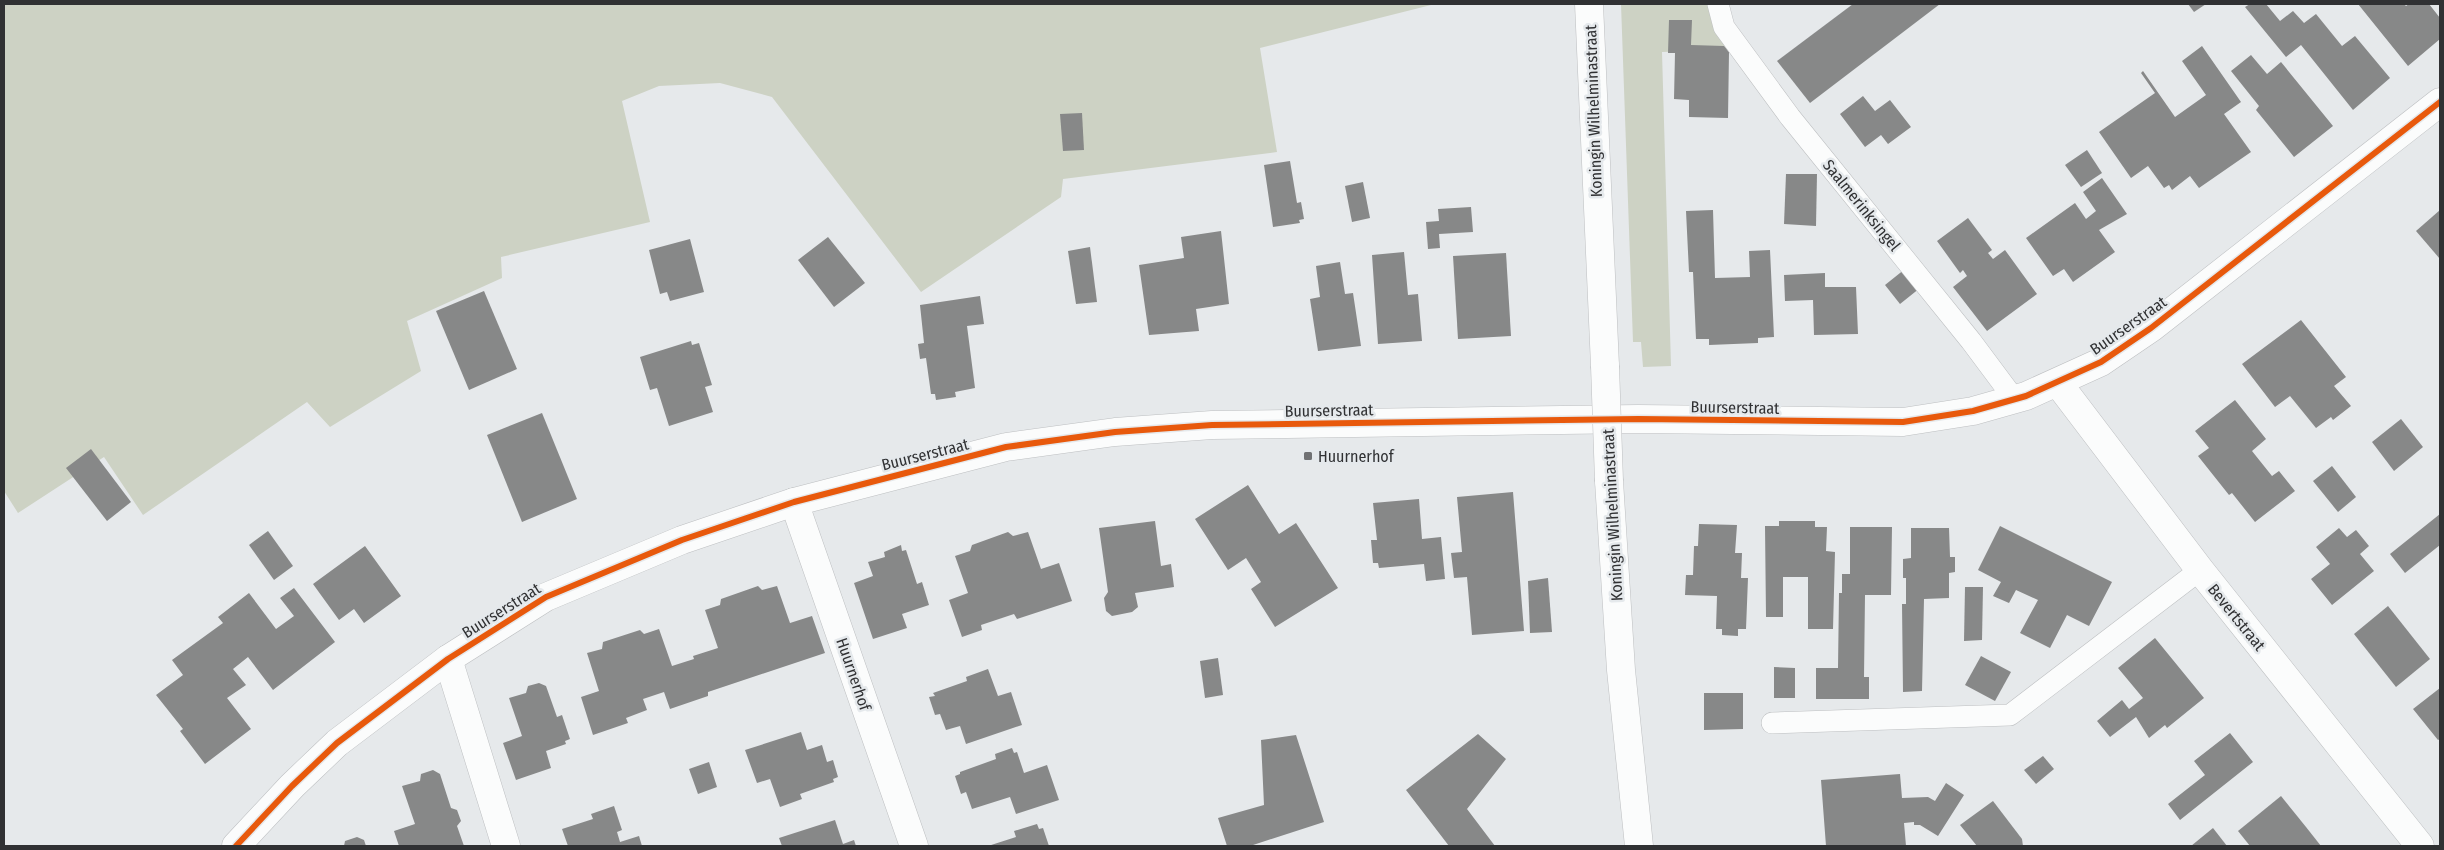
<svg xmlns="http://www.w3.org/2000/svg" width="2444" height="850" viewBox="0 0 2444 850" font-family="'Fira Sans Condensed',sans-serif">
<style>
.green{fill:#cdd2c4}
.building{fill:#878888}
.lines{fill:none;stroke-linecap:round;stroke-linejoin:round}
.service-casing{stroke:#bdbfc1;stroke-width:22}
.minor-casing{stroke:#bdbfc1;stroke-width:29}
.secondary-casing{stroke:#bdbfc1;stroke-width:29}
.service{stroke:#fbfcfc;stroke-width:21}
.minor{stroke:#fbfcfc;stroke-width:28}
.secondary{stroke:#fbfcfc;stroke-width:28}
.secondary-bridge-casing{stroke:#bdbfc1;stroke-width:29;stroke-linecap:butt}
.secondary-bridge{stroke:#fbfcfc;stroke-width:28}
.cycleway-casing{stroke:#e5e9ec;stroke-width:9}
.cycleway{stroke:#e8590c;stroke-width:6}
.poi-dot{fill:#707173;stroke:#e5e9ec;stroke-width:2}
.labels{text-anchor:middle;stroke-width:5;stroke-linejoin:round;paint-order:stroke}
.street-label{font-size:16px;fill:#303133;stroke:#e5e9ec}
.poi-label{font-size:16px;fill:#303133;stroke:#e5e9ec;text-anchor:start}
</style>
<rect width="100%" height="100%" fill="#e6e9eb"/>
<!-- green -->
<g class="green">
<polygon points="4,4 1435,4 1260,48 1277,152 1063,179 1061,197 921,292 772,97 720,83 659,86 622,101 650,222 501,257 502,278 407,321 421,371 330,427 307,402 143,515 104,457 18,513 4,491"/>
<polygon points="1621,4 1712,4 1727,50 1662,52 1671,366 1643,367 1641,342 1633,342"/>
</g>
<!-- building -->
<g class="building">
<polygon points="1853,4 1940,4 1810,103 1777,61"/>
<polygon points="2188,4 2206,4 2194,12"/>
<polygon points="2250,4 2266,4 2280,21 2293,11 2304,23 2316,14 2342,46 2355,36 2390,78 2353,110 2301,45 2286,57 2245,7"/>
<polygon points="2358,4 2404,4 2406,6 2409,4 2429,4 2440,18 2440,39 2408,66"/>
<polygon points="1669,20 1692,20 1691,45 1724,46 1729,52 1728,118 1689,117 1689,100 1674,99 1675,53 1668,53"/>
<polygon points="2202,46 2241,102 2224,114 2251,152 2199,188 2190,176 2172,190 2169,185 2164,188 2148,166 2131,178 2099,132 2155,93 2141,73 2143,71 2175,117 2206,95 2182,61"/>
<polygon points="2251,55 2267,74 2281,62 2333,126 2294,157 2256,110 2259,106 2231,71"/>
<polygon points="1863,96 1875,111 1890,100 1911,127 1888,144 1881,135 1865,147 1840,114"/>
<polygon points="1082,113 1084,150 1063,151 1060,114"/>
<polygon points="2087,150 2102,173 2081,187 2065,165"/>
<polygon points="1290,161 1297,203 1301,202 1304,219 1299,220 1300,223 1273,227 1264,165"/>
<polygon points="1786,174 1817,174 1816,226 1784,224"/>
<polygon points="2102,178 2127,214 2099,230 2115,252 2073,282 2064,269 2053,276 2026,238 2075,203 2086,219 2096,211 2083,192"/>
<polygon points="1363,182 1370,218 1352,222 1345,186"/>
<polygon points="1471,207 1473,232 1439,234 1440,248 1428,249 1426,222 1439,221 1438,209"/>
<polygon points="1713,210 1715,278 1750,277 1749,251 1770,250 1774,337 1758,338 1758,343 1709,345 1709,339 1696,339 1693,272 1689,272 1686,211"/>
<polygon points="2440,210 2440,259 2416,231"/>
<polygon points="1968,218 1992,250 1988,253 1993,259 2005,250 2037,294 1987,331 1953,287 1967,276 1963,270 1960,273 1937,241"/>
<polygon points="1221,231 1229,304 1196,309 1199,331 1149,335 1139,265 1184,258 1181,237"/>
<polygon points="828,237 865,283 834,307 798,260"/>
<polygon points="690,239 704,292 670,301 667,292 660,294 649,250"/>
<polygon points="1090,247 1097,302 1076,304 1068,251"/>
<polygon points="1404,252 1408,295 1418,294 1422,341 1378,344 1372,255"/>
<polygon points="1506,253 1511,336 1458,339 1453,256"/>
<polygon points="1340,262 1345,294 1353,293 1361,346 1318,351 1310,299 1320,297 1316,266"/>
<polygon points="1905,269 1920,288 1900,304 1885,285"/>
<polygon points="1825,273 1825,287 1856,287 1858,334 1814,335 1813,300 1785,301 1784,275"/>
<polygon points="484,291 517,369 469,390 436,311"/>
<polygon points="980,296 984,324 967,326 975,388 955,392 956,397 936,400 935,394 931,394 926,358 920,359 918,344 924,343 920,305"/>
<polygon points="2301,320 2346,377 2334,386 2351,406 2333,420 2331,417 2316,428 2290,396 2275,407 2242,364"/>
<polygon points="691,341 692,345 699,343 712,385 705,387 713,412 669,426 657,388 650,390 640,357"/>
<polygon points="2235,400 2266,439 2252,451 2272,476 2279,471 2295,491 2255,522 2232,493 2229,495 2198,456 2209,448 2195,431"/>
<polygon points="542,413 577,499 522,522 487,435"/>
<polygon points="2401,419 2423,447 2394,471 2372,442"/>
<polygon points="91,449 131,502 107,521 66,468"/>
<polygon points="2332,466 2356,497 2338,512 2313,481"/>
<polygon points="1248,485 1279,534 1296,523 1338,588 1275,627 1251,589 1261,582 1246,558 1228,570 1195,519"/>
<polygon points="1513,492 1524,631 1472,635 1467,577 1454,578 1451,553 1462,552 1457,497"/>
<polygon points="1419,499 1422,539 1441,537 1445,579 1426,581 1424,564 1379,568 1378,563 1373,563 1371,540 1377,540 1373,503"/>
<polygon points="2440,514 2440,545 2405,573 2390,554"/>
<polygon points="1155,521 1161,566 1171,564 1174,587 1135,593 1138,607 1132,612 1112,616 1106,611 1104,598 1108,592 1099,528"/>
<polygon points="1779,521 1815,521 1815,527 1827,527 1826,551 1835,552 1833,629 1808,629 1808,577 1783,577 1783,617 1766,617 1765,526 1779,526"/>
<polygon points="1699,524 1737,525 1735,553 1742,553 1741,578 1748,578 1746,629 1738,629 1738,636 1722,635 1722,629 1716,629 1717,596 1685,595 1686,575 1693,575 1694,546 1698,546"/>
<polygon points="2000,526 2112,582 2089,626 2067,615 2050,648 2020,633 2038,600 2016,590 2009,603 1993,596 2001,582 1978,570"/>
<polygon points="1850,527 1892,527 1891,595 1865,595 1864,677 1869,677 1869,699 1816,699 1816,668 1838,668 1839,593 1842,593 1842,574 1850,574"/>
<polygon points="1911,528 1949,528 1950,557 1955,557 1955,572 1949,573 1949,598 1924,599 1922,691 1903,692 1902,604 1906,604 1906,578 1903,578 1903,559 1911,558"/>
<polygon points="2339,528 2347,537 2356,530 2369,546 2360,554 2374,571 2332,605 2311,579 2330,564 2316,547"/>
<polygon points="268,531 293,566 274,580 249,545"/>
<polygon points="1008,532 1013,536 1028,532 1041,569 1059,563 1072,601 1017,619 1014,614 981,625 982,630 962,637 949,600 968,593 955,556 970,551 972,545"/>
<polygon points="901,545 902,551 906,550 917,584 922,582 929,605 902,614 907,628 873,639 854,583 873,576 868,562 885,557 884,552"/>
<polygon points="365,546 401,596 364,623 354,609 339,620 313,584"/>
<polygon points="1548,578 1552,632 1530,633 1528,581"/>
<polygon points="758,586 762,590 777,586 790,623 812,616 825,653 708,692 708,696 670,709 664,692 643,699 647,710 626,718 628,723 593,735 581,697 599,691 587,653 602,649 603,642 640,630 644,634 659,629 672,666 694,659 693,656 718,648 705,610 720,605 721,599"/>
<polygon points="1965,587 1983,587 1982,640 1964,641"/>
<polygon points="294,588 335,642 273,690 248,657 233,669 246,685 227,698 251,729 205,764 180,731 183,729 156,695 183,675 172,660 223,623 218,617 249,593 276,629 294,616 280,598"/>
<polygon points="2388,606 2430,659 2396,687 2354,634"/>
<polygon points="2155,638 2204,698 2167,728 2165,725 2149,738 2136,717 2110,737 2097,721 2122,700 2129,709 2143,698 2118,668"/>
<polygon points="1981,656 2011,672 1995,701 1965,685"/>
<polygon points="1218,658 1223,695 1205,698 1200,661"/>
<polygon points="1774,667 1795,668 1795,698 1774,698"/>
<polygon points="988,669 998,696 1011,692 1022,725 966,744 960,726 946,730 940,714 935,715 929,697 935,696 933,693 967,681 966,677"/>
<polygon points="539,683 546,686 557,717 562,715 570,739 565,741 566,744 546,751 551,768 516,780 503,743 522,736 509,698 526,693 528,686"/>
<polygon points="2440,688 2440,739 2438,740 2413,709"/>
<polygon points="1704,693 1743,693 1743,729 1704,730"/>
<polygon points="801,732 807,750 822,745 827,762 833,760 838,777 833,779 834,782 800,794 802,799 780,807 770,779 757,783 745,750"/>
<polygon points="2230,733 2253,762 2180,820 2168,804 2205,775 2194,761"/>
<polygon points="1478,734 1506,759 1467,809 1495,846 1449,846 1406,790"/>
<polygon points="1296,735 1324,822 1250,846 1227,846 1218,818 1264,805 1261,740"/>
<polygon points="1012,748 1014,753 1017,752 1024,773 1047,765 1059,800 1016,814 1010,797 972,809 966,792 961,794 955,776 960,774 960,772 996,759 995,754"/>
<polygon points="2043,756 2054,769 2036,784 2024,770"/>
<polygon points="709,762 717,787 698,794 689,769"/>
<polygon points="433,770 440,774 451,808 457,810 461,821 457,826 464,846 399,846 394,831 415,824 402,786 420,781 421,774"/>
<polygon points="1900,774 1902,798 1928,797 1935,801 1946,783 1964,795 1938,836 1920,825 1914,825 1914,822 1904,823 1906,846 1826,846 1821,780"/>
<polygon points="2281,796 2306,827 2321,846 2250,846 2238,831"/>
<polygon points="1993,801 2022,839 2023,846 1977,846 1960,825"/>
<polygon points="614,806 622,830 617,832 620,842 639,836 642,846 568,846 562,829 593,819 591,814"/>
<polygon points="835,820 843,844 854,840 856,846 782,846 779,838"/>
<polygon points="1037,824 1039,829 1043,828 1049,846 988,846 1016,837 1014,831"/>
<polygon points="2213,828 2227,846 2191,846"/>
<polygon points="357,837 364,840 366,846 344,846 345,841"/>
</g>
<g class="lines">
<!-- service casing -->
<g class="service-casing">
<g id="service">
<polyline points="1718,4 1724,27 1790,117 1971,341 2015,400"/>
<polyline points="1772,723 2010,715 2200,570"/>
</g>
</g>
<!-- minor casing -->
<g class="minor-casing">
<g id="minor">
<polyline points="2058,383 2200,570 2420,846"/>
<polyline points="794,502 914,846"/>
<polyline points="448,659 506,846"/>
</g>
</g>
<!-- secondary casing -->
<g class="secondary-casing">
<g id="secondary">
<polyline points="1589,4 1605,366"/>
<polyline points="1609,481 1621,670 1639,846"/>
<polyline points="236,846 292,786 337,743 448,659 546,597 682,540 794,502 1006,447 1115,432 1212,425 1638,419 1903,422 1973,411 2026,396 2101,362 2151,328 2440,102"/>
</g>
</g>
<!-- service -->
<use href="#service" class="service"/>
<!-- minor -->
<use href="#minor" class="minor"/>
<!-- secondary -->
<use href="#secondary" class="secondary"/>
<!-- secondary-bridge casing -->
<g class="secondary-bridge-casing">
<polyline id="secondary-bridge" points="1605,366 1609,481"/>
</g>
<!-- secondary-bridge -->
<use href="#secondary-bridge" class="secondary-bridge"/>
<!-- cycleway casing -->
<g class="cycleway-casing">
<polyline id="cycleway" points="236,846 292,786 337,743 448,659 546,597 682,540 794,502 1006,447 1115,432 1212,425 1638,419 1903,422 1973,411 2026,396 2101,362 2151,328 2440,102"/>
</g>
<!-- cycleway -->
<use href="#cycleway" class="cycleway"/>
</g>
<!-- markers -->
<rect class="poi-dot" x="1303" y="451" width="10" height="10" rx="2.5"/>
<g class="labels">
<!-- street labels -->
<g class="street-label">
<text transform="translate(1593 111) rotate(-92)" y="6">Koningin Wilhelminastraat</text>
<text transform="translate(1862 205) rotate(51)" y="6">Saalmerinksingel</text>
<text transform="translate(2128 325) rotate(-35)" y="6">Buurserstraat</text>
<text transform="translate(1735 407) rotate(1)" y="6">Buurserstraat</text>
<text transform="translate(1329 410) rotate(-1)" y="6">Buurserstraat</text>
<text transform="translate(925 454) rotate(-14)" y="6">Buurserstraat</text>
<text transform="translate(1612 515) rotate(-93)" y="6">Koningin Wilhelminastraat</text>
<text transform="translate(501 610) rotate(-32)" y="6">Buurserstraat</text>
<text transform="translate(2237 617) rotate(51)" y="6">Bevertstraat</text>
<text transform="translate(854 674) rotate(71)" y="6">Huurnerhof</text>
</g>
<!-- poi labels -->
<g class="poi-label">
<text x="1318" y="462">Huurnerhof</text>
</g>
</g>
<!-- border -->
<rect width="2444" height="850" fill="none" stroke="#303133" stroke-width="10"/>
</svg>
